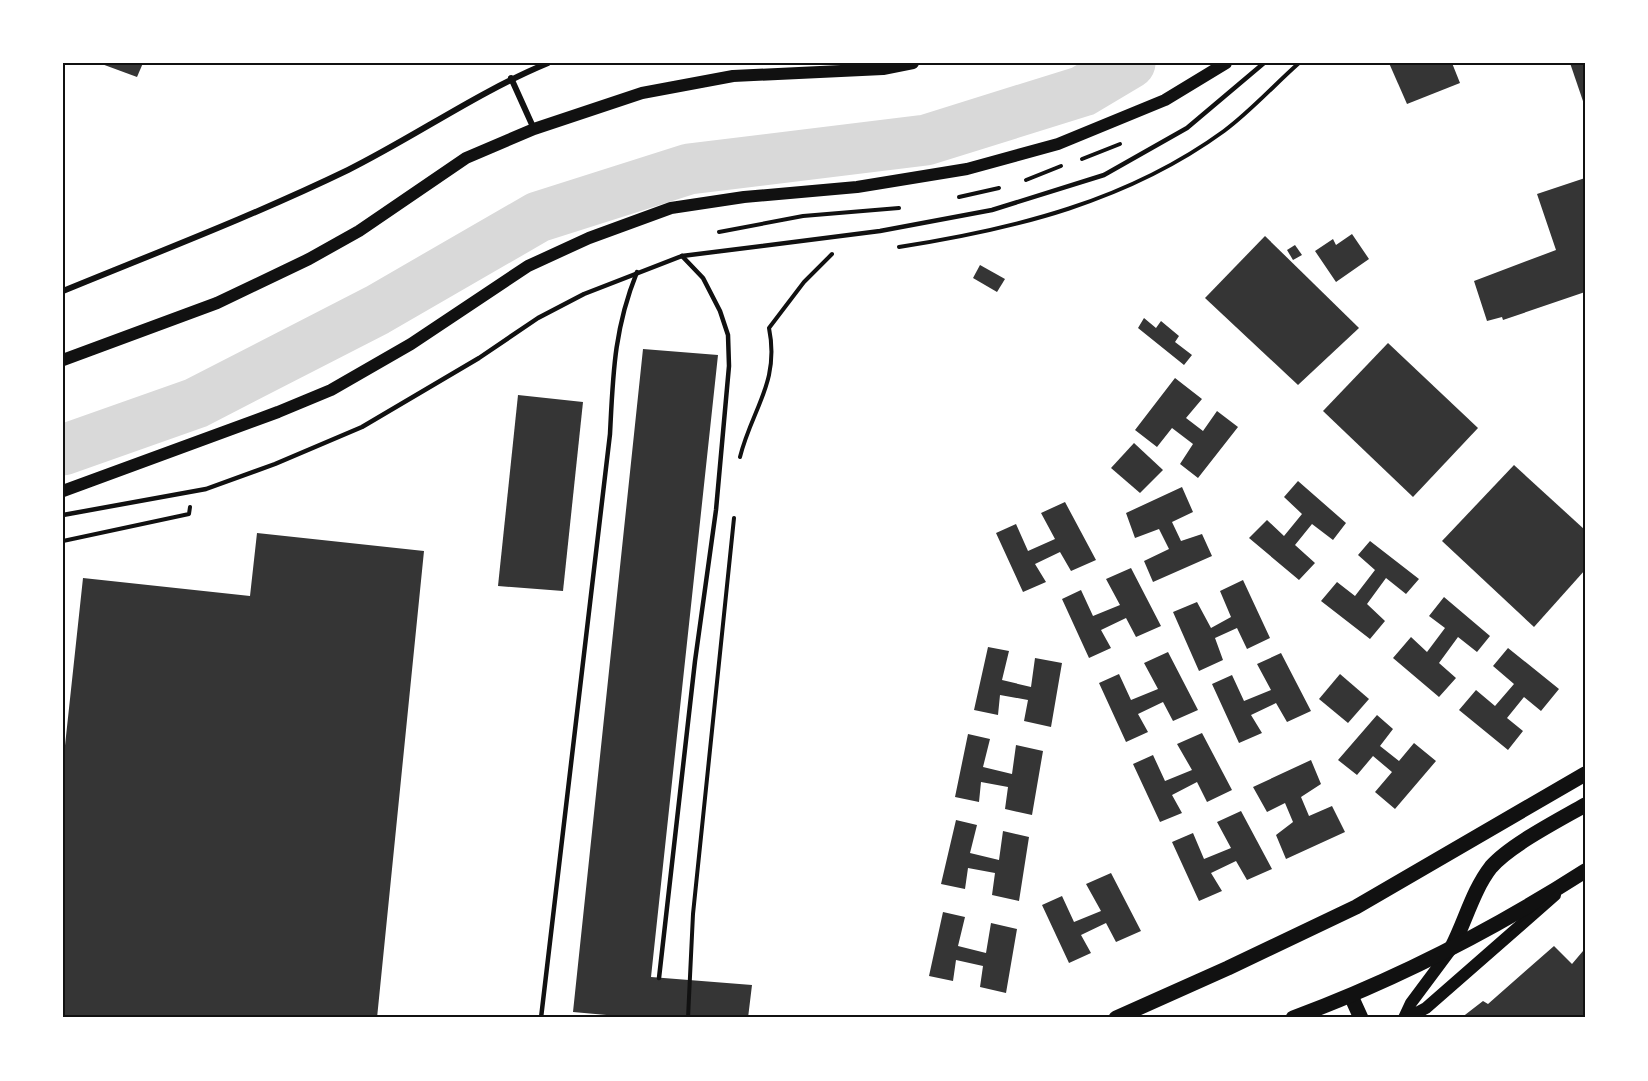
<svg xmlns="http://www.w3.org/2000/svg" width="1648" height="1081" viewBox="0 0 1648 1081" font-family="Barlow,sans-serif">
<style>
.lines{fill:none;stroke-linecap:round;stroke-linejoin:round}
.river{stroke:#d9d9d9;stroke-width:51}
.building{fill:#353535}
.path{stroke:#111;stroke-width:4}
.service{stroke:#111;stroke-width:4.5}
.minor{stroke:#111;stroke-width:6}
.secondary{stroke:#111;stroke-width:12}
.primary{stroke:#111;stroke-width:15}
.neatline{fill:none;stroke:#111;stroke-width:2}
</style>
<rect width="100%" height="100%" fill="#fff"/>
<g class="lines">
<!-- river -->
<polyline class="river" points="63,450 196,403 377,310 538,217 689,169 926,140 1083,91 1130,63"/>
</g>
<!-- building -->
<g class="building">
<polygon points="99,63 143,63 137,77"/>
<polygon points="1389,63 1452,63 1460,83 1407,104"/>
<polygon points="1570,63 1585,63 1585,107"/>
<polygon points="1585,178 1585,292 1503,320 1502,317 1487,321 1474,281 1556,250 1537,194"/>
<polygon points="1352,234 1369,259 1336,282 1315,251 1333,239 1336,245"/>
<polygon points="1265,236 1359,328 1298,385 1205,298"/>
<polygon points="1295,245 1302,255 1293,260 1287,250"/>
<polygon points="980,265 1005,279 997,292 973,278"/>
<polygon points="1144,318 1156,328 1161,321 1179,336 1175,342 1192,355 1184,365 1138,328"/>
<polygon points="1388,343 1478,428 1413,497 1323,411"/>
<polygon points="643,349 718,355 651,977 752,985 748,1018 640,1018 573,1012"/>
<polygon points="1175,378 1202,399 1186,418 1203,431 1217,411 1238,427 1198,478 1180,464 1193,444 1172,428 1157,447 1135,430"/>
<polygon points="518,395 583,402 563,591 498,586"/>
<polygon points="1134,443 1163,470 1140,493 1111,468"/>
<polygon points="1514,465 1585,530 1585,570 1534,627 1442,541"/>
<polygon points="1298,481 1346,523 1333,540 1312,524 1295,545 1315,563 1299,580 1249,538 1267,520 1284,536 1302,514 1284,497"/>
<polygon points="1182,487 1193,512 1172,522 1181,541 1202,534 1212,556 1153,582 1144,561 1169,549 1159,529 1135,538 1126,513"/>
<polygon points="1065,502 1096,560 1071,571 1060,552 1035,564 1046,582 1023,592 996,533 1016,524 1028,551 1055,539 1041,513"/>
<polygon points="257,533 424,551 377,1018 63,1018 63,764 83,578 250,596"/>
<polygon points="1370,541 1419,579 1406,594 1386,578 1367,604 1385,621 1370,639 1321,601 1337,582 1355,596 1375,570 1358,555"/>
<polygon points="1131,568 1161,626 1136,637 1126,618 1101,630 1111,648 1089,658 1062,599 1081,590 1093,616 1120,605 1106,579"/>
<polygon points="1243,580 1270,638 1247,649 1237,628 1215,638 1223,660 1199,671 1173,612 1197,602 1211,628 1231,617 1220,591"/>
<polygon points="1444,597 1490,636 1477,652 1458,637 1439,663 1456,678 1439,697 1393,658 1411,637 1427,652 1445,628 1429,616"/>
<polygon points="988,647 1009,651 1002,680 1031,687 1035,658 1062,663 1051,727 1024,721 1028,700 1000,695 998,715 974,710"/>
<polygon points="1508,648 1559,689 1541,711 1524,697 1507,718 1523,731 1508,750 1459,710 1476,690 1495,706 1514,684 1493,666"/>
<polygon points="1168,652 1198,710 1173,721 1163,702 1138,714 1148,732 1126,742 1099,683 1119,674 1131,700 1158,689 1144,663"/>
<polygon points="1281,653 1311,711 1287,722 1276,703 1251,715 1262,733 1239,743 1212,684 1232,675 1244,701 1271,690 1257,664"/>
<polygon points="1340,674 1369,699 1348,723 1319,699"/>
<polygon points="1377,715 1393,729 1380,746 1399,761 1414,743 1436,761 1395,809 1375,792 1392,772 1373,756 1357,775 1338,760"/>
<polygon points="1202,733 1232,790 1207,802 1197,782 1172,795 1182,813 1160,822 1133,764 1153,755 1165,781 1192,770 1177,744"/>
<polygon points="968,734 990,739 983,767 1012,774 1016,745 1043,751 1032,815 1005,809 1008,787 981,782 979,802 955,797"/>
<polygon points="1311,760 1321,784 1301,797 1309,816 1332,806 1345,832 1286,859 1276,835 1293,822 1285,803 1267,812 1253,787"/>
<polygon points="1241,811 1272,869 1247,880 1236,861 1211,873 1222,891 1199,901 1172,842 1193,833 1204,859 1231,848 1217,822"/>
<polygon points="956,820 977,825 970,853 999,860 1003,831 1029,837 1019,901 992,895 995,873 968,868 965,889 941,884"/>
<polygon points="1111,873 1141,931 1116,942 1106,923 1081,935 1091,953 1069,963 1042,905 1062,896 1074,922 1101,911 1086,884"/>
<polygon points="943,912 965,917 958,946 986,953 991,923 1017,929 1006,993 980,987 983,966 956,960 953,981 929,976"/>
<polygon points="1554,946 1572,964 1583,951 1585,953 1585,1018 1461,1018 1483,1001 1488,1004"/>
</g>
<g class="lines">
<!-- path -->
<g class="path">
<polyline points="1082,159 1120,144"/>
<polyline points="1026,180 1061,166"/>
<polyline points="959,197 999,188"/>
<polyline points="719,232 803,216 899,208"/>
<path d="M899,247C1015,229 1128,201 1224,131C1251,111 1274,85 1299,63"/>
<path d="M740,457C752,409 780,382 769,328L804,282L832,254"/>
<polyline points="63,541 189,514 190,507"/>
<polyline points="688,1018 693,914 734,518"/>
</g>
<!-- service -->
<g class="service">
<polyline points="63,515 206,489 275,464 362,427 479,358 538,318 584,294 682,256 880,231 992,210 1104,175 1187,128 1264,63"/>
<polyline points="659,978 695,661 716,510 729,366 728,335 720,311 703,278 682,256"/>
<path d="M541,1018L610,434C613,374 614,329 637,272"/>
</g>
<!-- minor -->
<g class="minor">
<polyline points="511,78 534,129"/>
<path d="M63,291C158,252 255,215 348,170C416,136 478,92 548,63"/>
</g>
<!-- secondary -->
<g class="secondary">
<polyline points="63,360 217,303 309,259 359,231 466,158 534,129 642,93 733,76 883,69 913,63"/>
<polyline points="63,491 278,412 331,390 411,344 528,266 589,238 671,208 744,197 857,187 967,169 1058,144 1165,100 1226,63"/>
<polyline points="1404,1018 1411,1003 1452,948"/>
<polyline points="1407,1018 1426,1008 1555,895"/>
</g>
<!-- primary -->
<g class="primary">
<path d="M1452,947C1465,922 1473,890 1491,867C1510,845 1559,820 1585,805"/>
<polyline points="1351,996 1361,1018"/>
<polyline points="1116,1018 1228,968 1356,907 1585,774"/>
<path d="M1293,1018C1395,980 1493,930 1585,871"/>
</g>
</g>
<!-- border -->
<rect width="1648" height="1081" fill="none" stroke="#ffffff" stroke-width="129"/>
<rect x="64" y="64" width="1520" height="952" class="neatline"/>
</svg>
